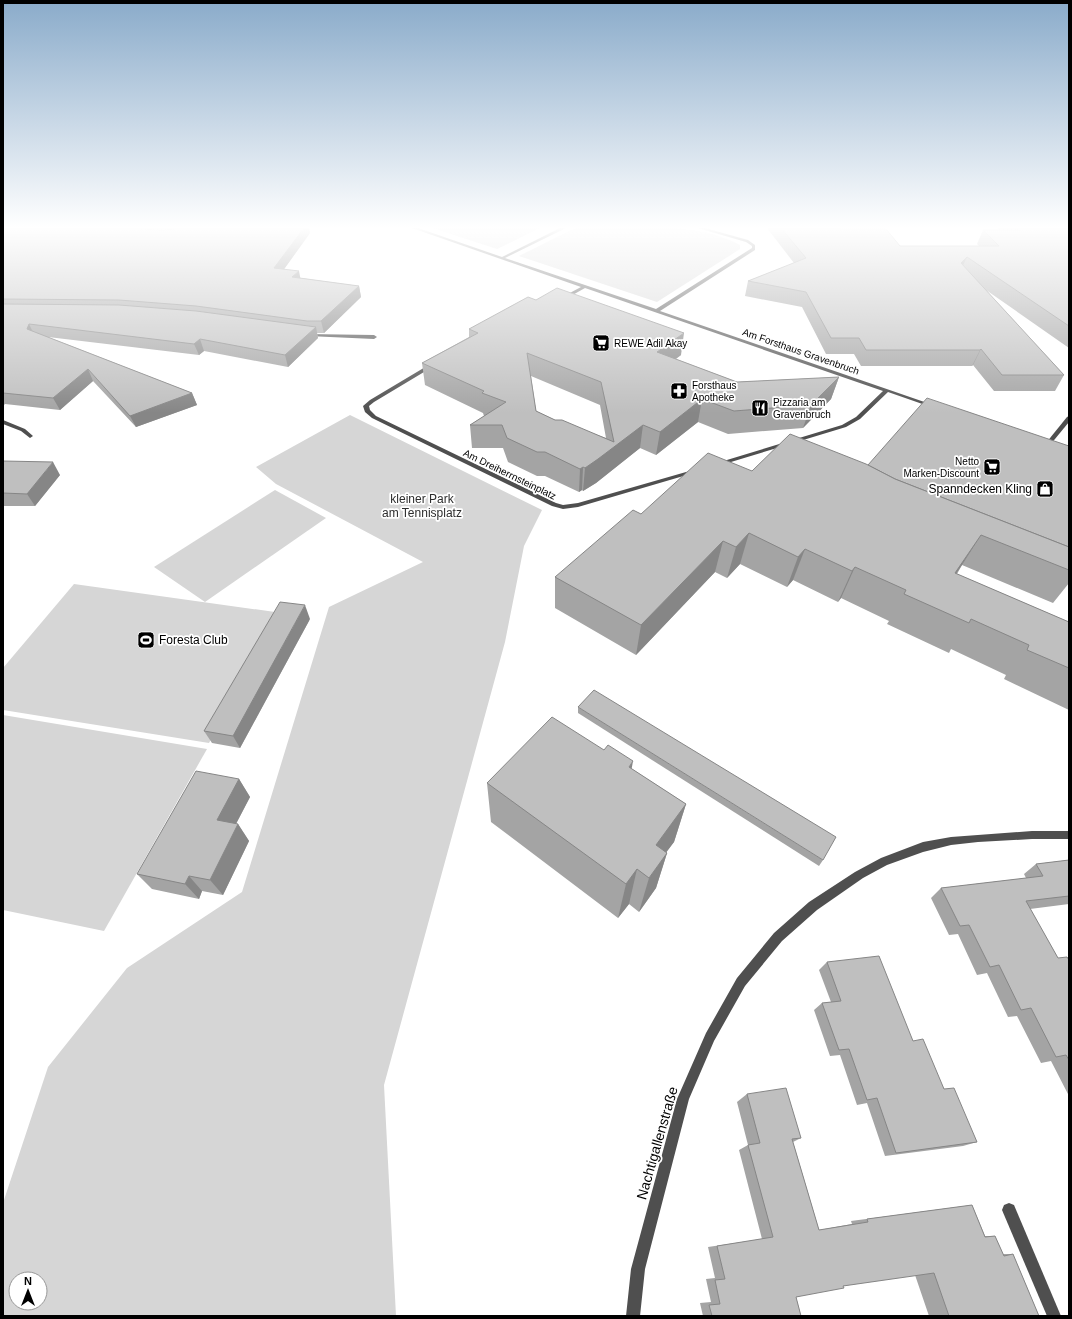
<svg xmlns="http://www.w3.org/2000/svg" width="1072" height="1319" viewBox="0 0 1072 1319" font-family="Arial,sans-serif">
<style>
.green{fill:#d6d6d6;fill-rule:evenodd}
.lines{fill:none;stroke-linecap:round;stroke-linejoin:round}
.street{fill:#4f4f4f;fill-rule:evenodd}
.wall{fill:#a4a4a4;fill-rule:evenodd}
.shaded-wall{fill:#868686}
.building{fill:#bfbfbf;stroke:#868686;fill-rule:evenodd}
.labels{text-anchor:middle;stroke-width:3.5;stroke-linejoin:round;paint-order:stroke}
.far-poi-label{font-size:10px;fill:#000;stroke:#fff;text-anchor:start}
.far-street-label{font-size:10px;fill:#000;stroke:#fff}
.poi-label{font-size:12px;fill:#000;stroke:#fff;text-anchor:end}
.park-label{font-size:12px;fill:#2d2d2d;stroke:#fff}
.near-street-label{font-size:14px;fill:#000;stroke:#fff}
</style>
<rect width="100%" height="100%" fill="#fff"/>
<!-- green -->
<g class="green">
<polygon points="432,228 540,228 497,249"/>
<path d="M575,228C627,228 694,220 740,245V249L657,302L519,256Z"/>
<path d="M350,415L542,510L524,546L505,642L384,1085L396,1316H3V1203L48,1067L127,968L242,892L329,607L423,562L276,484L256,467ZM16,1279H40V1303H16Z"/>
<polygon points="275,490 326,518 205,602 154,567"/>
<polygon points="74,584 282,613 209,743 3,710 3,668"/>
<polygon points="3,715 207,749 104,931 3,910"/>
</g>
<g class="lines">
<!-- street -->
<g class="street">
<polygon points="412,228 418,228 502,257 560,228 566,228 505,258 656,309 752,248 752,246 746,242 698,228 705,228 748,240 755,245 755,250 660,311 936,406 931,407 888,392 860,419 846,427 721,465 717,465 717,463 842,425 856,417 883,391 585,288 569,297 560,298 560,296 566,295 581,287"/>
<polygon points="306,334 374,335 377,337 374,339 308,336 306,335"/>
<polygon points="432,363 434,364 434,366 374,402 369,406 370,410 376,416 556,503 563,505 578,503 693,470 695,469 698,471 697,472 578,507 563,509 552,506 372,418 365,412 363,406 370,400"/>
<polygon points="1069,416 1069,422 1050,445 1046,445 1046,443 1067,417"/>
<polygon points="3,420 25,429 33,436 30,438 21,431 3,424"/>
<polygon points="1032,831 1069,831 1069,839 1032,839 978,842 951,845 923,852 887,865 863,878 817,910 782,941 745,986 714,1041 689,1099 645,1269 640,1316 626,1316 631,1269 677,1099 706,1033 737,978 774,933 809,902 855,872 881,858 923,842 951,837"/>
<polygon points="1009,1203 1014,1205 1061,1316 1047,1316 1002,1210 1004,1205"/>
</g>
</g>
<!-- wall -->
<g class="wall">
<polygon points="3,228 309,228 310,233 284,269 301,278 359,286 361,297 324,333 317,333 318,338 288,367 204,351 199,355 48,337 192,393 197,405 136,427 93,381 60,410 5,404 3,406"/>
<polygon points="767,228 840,228 838,229 900,246 979,246 977,244 983,230 999,230 997,228 1069,228 1069,348 986,290 1064,375 1055,391 994,391 973,365 972,366 861,366 854,354 826,354 802,307 745,296 748,281 794,263"/>
<path d="M469,329L681,355L676,359L737,382L839,377L831,399L803,428L728,434L698,422L656,455L640,448L596,483L583,491L582,490L579,492L545,476H537L508,462L503,448H472L470,425L484,416L483,413L425,385L422,363L469,337ZM531,376L600,405L606,438L555,420L536,411Z"/>
<polygon points="1069,446 1069,583 1053,603 962,565 957,574 1069,622 1069,710 1004,679 1006,675 951,649 949,653 887,624 889,621 841,598 838,602 793,580 787,587 740,564 727,578 715,572 636,655 555,608 555,577 641,514 752,471 868,465"/>
<polygon points="3,461 60,475 35,506 3,506"/>
<polygon points="310,619 240,748 212,743 204,731"/>
<polygon points="578,707 823,860 819,866 578,713"/>
<polygon points="632,769 686,804 674,842 666,852 667,853 656,888 639,912 629,904 618,918 491,822 487,783"/>
<polygon points="239,779 250,797 236,824 238,824 249,841 223,895 202,891 199,899 152,889 137,874"/>
<polygon points="1069,860 1069,904 1030,909 1058,958 1069,960 1069,1096 1051,1061 1041,1063 1017,1016 1008,1017 987,973 977,975 958,934 949,935 931,898 941,888 1026,878 1024,874 1036,864"/>
<polygon points="827,962 913,1041 944,1089 977,1142 963,1146 885,1156 867,1103 857,1105 840,1055 830,1056 814,1010 822,1003 831,1002 819,970"/>
<polygon points="747,1094 801,1138 793,1142 819,1230 852,1224 851,1221 972,1205 985,1236 995,1236 1003,1254 1013,1254 1039,1316 929,1316 915,1275 843,1286 796,1297 801,1316 703,1316 700,1303 711,1302 706,1279 715,1278 708,1247 762,1239 739,1150 748,1145 737,1102"/>
</g>
<!-- shaded-wall -->
<g class="shaded-wall">
<polygon points="164,228 214,228 167,236"/>
<polygon points="304,228 309,228 310,233 277,279 274,268"/>
<polygon points="824,228 840,228 818,243 822,229"/>
<polygon points="967,257 960,272 961,263"/>
<polygon points="299,271 301,282 292,277"/>
<polygon points="359,286 361,297 324,333 321,321"/>
<polygon points="29,324 35,336 27,329"/>
<polygon points="316,327 318,338 288,367 285,355"/>
<polygon points="684,333 681,355 654,374 657,352"/>
<polygon points="200,339 204,351 199,355 194,344"/>
<polygon points="981,349 973,365 972,366 980,350"/>
<polygon points="88,369 93,381 60,410 53,398"/>
<polygon points="839,377 831,399 803,428 811,405"/>
<polygon points="192,393 197,405 136,427 130,416"/>
<polygon points="702,399 698,422 656,455 660,432"/>
<polygon points="643,425 640,448 596,483 583,491 585,468"/>
<polygon points="53,462 60,475 35,506 27,494"/>
<polygon points="583,467 582,490 579,492 580,469"/>
<polygon points="749,533 740,564 727,578 736,547"/>
<polygon points="981,535 962,565 936,603 955,573"/>
<polygon points="723,541 715,572 636,655 641,625"/>
<polygon points="805,549 793,580 787,587 798,557"/>
<polygon points="855,567 841,598 838,602 852,571"/>
<polygon points="305,605 310,619 240,748 233,736"/>
<polygon points="633,761 626,801 629,767"/>
<polygon points="239,779 250,797 229,837 217,820"/>
<polygon points="686,804 674,842 648,877 656,845"/>
<polygon points="238,824 249,841 223,895 210,880"/>
<polygon points="667,853 656,888 639,912 649,878"/>
<polygon points="637,869 629,904 618,918 626,884"/>
<polygon points="189,876 202,891 199,899 185,884"/>
</g>
<!-- building -->
<g class="building">
<polygon points="3,228 111,228 163,230 190,228 304,228 274,268 299,271 292,277 359,286 321,321 307,321 196,306 119,300 3,299"/>
<polygon points="781,228 824,228 822,229 886,229 900,246 999,246 983,230 1021,230 1018,228 1069,228 1069,326 967,257 961,263 1064,375 1002,375 981,349 980,350 866,350 859,338 831,338 806,292 748,281 806,258"/>
<path d="M557,288L684,333L657,352L737,382L839,377L811,405L734,411L702,399L660,432L643,425L598,459L585,468L583,467L580,469L545,452H537L507,438L502,425H470L506,402L482,393L484,391L422,363L478,333L469,329L528,297L536,300ZM527,353L601,382L614,442L562,420H555L536,411Z"/>
<polygon points="3,304 119,305 196,311 316,327 285,355 200,339 194,344 29,324 27,329 192,393 130,416 88,369 53,398 3,393"/>
<polygon points="927,398 1069,446 1069,547 895,479 868,465"/>
<polygon points="790,434 866,464 895,479 1069,547 1069,570 981,535 955,573 1069,622 1069,668 1027,650 1029,645 971,619 969,623 904,594 906,590 855,567 852,571 805,549 798,557 749,533 736,547 723,541 641,625 555,577 633,510 641,514 708,453 752,471"/>
<polygon points="3,461 53,462 27,494 3,493"/>
<polygon points="280,602 305,605 233,736 204,731"/>
<polygon points="594,690 836,837 823,860 578,707"/>
<polygon points="552,717 604,750 608,745 633,761 629,767 686,804 656,845 667,853 649,878 637,869 626,884 487,783"/>
<polygon points="196,771 239,779 217,820 238,824 210,880 189,876 185,884 137,874"/>
<polygon points="1069,860 1069,896 1026,901 1058,958 1067,957 1069,960 1069,1060 1066,1055 1056,1057 1031,1008 1021,1010 999,965 990,967 969,925 960,926 941,888 1043,876 1036,864"/>
<polygon points="879,956 913,1041 923,1039 944,1089 954,1088 977,1142 896,1153 877,1098 867,1100 849,1049 839,1050 822,1003 841,1001 827,962"/>
<polygon points="786,1088 801,1138 792,1139 819,1230 868,1222 867,1219 972,1205 985,1237 995,1236 1004,1256 1013,1254 1039,1316 949,1316 934,1273 843,1286 844,1288 796,1297 801,1316 712,1316 709,1305 720,1304 715,1280 725,1279 717,1246 773,1237 748,1145 760,1143 747,1094"/>
</g>
<!-- sky -->
<linearGradient id="sky" x2="0" y2="1"><stop stop-color="#8aabca"/><stop offset="0.55" stop-color="#fff"/><stop offset="1" stop-color="#fff" stop-opacity="0"/></linearGradient>
<rect width="1072" height="413" fill="url(#sky)"/>
<!-- icons -->
<defs>
<g id="supermarket-square" transform="scale(0.9)"><rect x="-9" y="-9" width="18" height="18" rx="4" fill="#000" stroke="#fff"/><path d="M-6-5.5h2.5l.6 2H6L4.5 2H-2.5L-4.4-4H-6ZM-1.5 3.2a1.3 1.3 0 1 0 .1 0ZM3 3.2a1.3 1.3 0 1 0 .1 0Z" fill="#fff"/></g>
<g id="pharmacy-square" transform="scale(0.9)"><rect x="-9" y="-9" width="18" height="18" rx="4" fill="#000" stroke="#fff"/><path d="M-2-6h4v4h4v4h-4v4h-4v-4h-4v-4h4Z" fill="#fff"/></g>
<g id="restaurant-square" transform="scale(0.9)"><rect x="-9" y="-9" width="18" height="18" rx="4" fill="#000" stroke="#fff"/><path d="M-5-6h1v4h1v-4h1v4h1v-4h1v5L-1.5 .5V6h-2V.5L-5-1ZM5-6V6H3V1.5H1.5Q1.5-4 5-6Z" fill="#fff"/></g>
<g id="shop-square" transform="scale(0.9)"><rect x="-9" y="-9" width="18" height="18" rx="4" fill="#000" stroke="#fff"/><path d="M-5-2.5h2.3a2.7 3.5 0 0 1 5.4 0H5L5.5 6h-11ZM-1.5-2.5h3a1.5 2.3 0 0 0-3 0Z" fill="#fff"/></g>
<g id="stadium-square" transform="scale(0.9)"><rect x="-9" y="-9" width="18" height="18" rx="4" fill="#000" stroke="#fff"/><path d="M0-5a6.5 5 0 1 0 0 10a6.5 5 0 1 0 0-10ZM-3.5-1.8h7v3.6h-7Z" fill="#fff"/></g>
</defs>
<g fill-rule="evenodd">
<use href="#supermarket-square" x="601" y="343"/>
<use href="#pharmacy-square" x="679" y="391"/>
<use href="#restaurant-square" x="760" y="408"/>
<use href="#supermarket-square" x="992" y="467"/>
<use href="#shop-square" x="1045" y="489"/>
<use href="#stadium-square" x="146" y="640"/>
</g>
<g class="labels">
<!-- far-poi labels -->
<g class="far-poi-label">
<text x="614" y="347">REWE Adil Akay</text>
<text x="692" y="389">Forsthaus<tspan x="692" dy="12">Apotheke</tspan></text>
<text x="773" y="406">Pizzaria am<tspan x="773" dy="12">Gravenbruch</tspan></text>
<text x="979" y="465" text-anchor="end">Netto<tspan x="979" dy="12">Marken-Discount</tspan></text>
</g>
<!-- far-street labels -->
<g class="far-street-label">
<text transform="translate(801 351) rotate(19)" y="4">Am Forsthaus Gravenbruch</text>
<text transform="translate(510 474) rotate(26)" y="4">Am Dreiherrnsteinplatz</text>
</g>
<!-- poi labels -->
<g class="poi-label">
<text x="1032" y="493">Spanndecken Kling</text>
<text x="159" y="644" text-anchor="start">Foresta Club</text>
</g>
<!-- park labels -->
<g class="park-label">
<text x="422" y="503">kleiner Park<tspan x="422" dy="14">am Tennisplatz</tspan></text>
</g>
<!-- near-street labels -->
<g class="near-street-label">
<text transform="translate(657 1143) rotate(-74)" y="5">Nachtigallenstraße</text>
</g>
</g>
<!-- border -->
<rect width="1072" height="1319" fill="none" stroke="#000000" stroke-width="8"/>
<!-- north arrow -->
<g transform="translate(28 1291)"><circle r="19" fill="#ffffff" stroke="#999999"/>
<path d="M0-3L7 15L0 10L-7 15Z" fill="#000000"/>
<text y="-6" font-size="11" font-weight="bold" text-anchor="middle" fill="#000000">N</text>
</g>
</svg>
